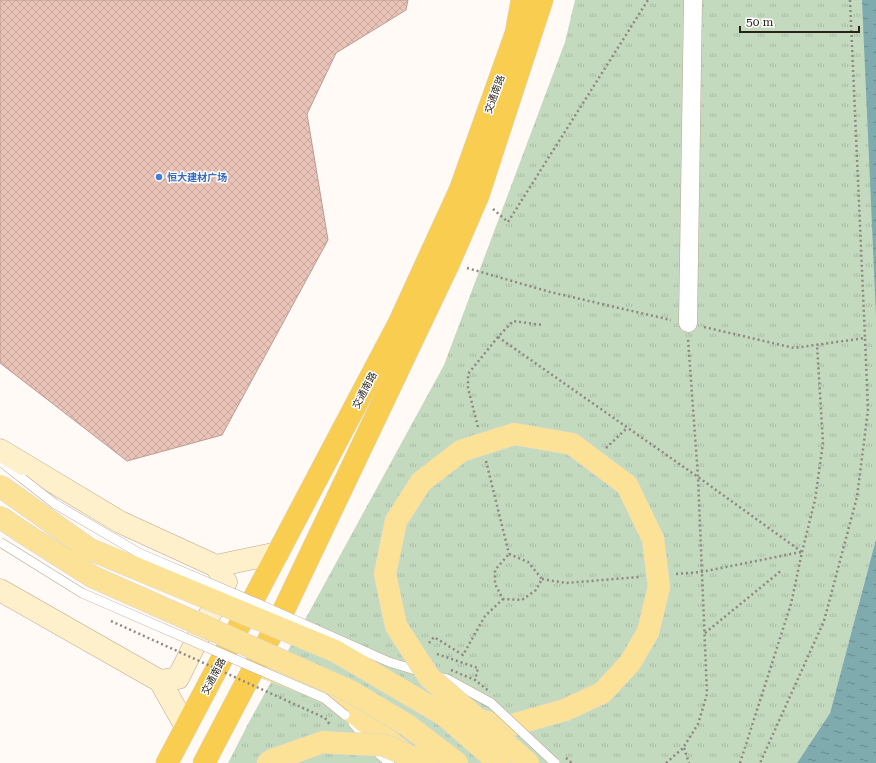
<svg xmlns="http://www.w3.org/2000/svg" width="876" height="763" viewBox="0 0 876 763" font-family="'Roboto Serif','Noto Sans SC',serif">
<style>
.park{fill:url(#park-tufts)}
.water{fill:url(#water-ripples)}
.building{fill:url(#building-cross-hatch);stroke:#bc9c93}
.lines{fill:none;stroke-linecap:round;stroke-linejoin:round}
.lane-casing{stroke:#bca690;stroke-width:10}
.street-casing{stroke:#bca690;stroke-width:19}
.secondary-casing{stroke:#bca690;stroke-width:23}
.primary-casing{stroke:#d9d7d6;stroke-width:23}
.highway-casing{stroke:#d9d7d6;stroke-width:23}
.path{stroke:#8e8881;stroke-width:2.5;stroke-dasharray:2 3;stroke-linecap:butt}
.lane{stroke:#fff;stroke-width:9}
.street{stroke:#fff;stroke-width:18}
.secondary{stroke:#fdf0ca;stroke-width:22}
.primary{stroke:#fbe296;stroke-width:22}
.highway{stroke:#f9ce50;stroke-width:22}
.lane-bridge-casing{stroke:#bca690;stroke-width:10;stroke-linecap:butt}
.primary-bridge-casing{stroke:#d9d7d6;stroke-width:23;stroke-linecap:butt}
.path-bridge{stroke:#8e8881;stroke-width:2.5;stroke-dasharray:2 3;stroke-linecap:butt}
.lane-bridge{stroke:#fff;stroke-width:9}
.primary-bridge{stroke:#fbe296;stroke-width:22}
.shop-dot{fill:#3f7fe0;stroke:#fff;stroke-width:1.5}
.labels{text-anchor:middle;stroke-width:3;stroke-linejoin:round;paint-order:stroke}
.street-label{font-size:10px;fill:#2a2219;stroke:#fff}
.shop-label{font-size:10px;font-weight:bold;fill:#366cbe;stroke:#fff;text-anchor:start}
</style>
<defs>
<pattern id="park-tufts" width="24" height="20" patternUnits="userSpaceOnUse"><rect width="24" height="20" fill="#c3dabf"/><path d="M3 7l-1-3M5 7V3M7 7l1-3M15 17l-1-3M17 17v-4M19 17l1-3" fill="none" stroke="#a8bba4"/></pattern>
<pattern id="water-ripples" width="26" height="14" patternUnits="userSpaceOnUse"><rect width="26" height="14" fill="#7faaae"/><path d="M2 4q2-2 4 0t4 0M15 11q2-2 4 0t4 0" fill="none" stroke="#688a8d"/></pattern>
<pattern id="building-cross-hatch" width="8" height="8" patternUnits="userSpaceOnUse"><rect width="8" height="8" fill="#e9c3b7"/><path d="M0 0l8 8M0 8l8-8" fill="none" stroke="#c8a79d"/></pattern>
</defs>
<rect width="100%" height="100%" fill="#fffaf5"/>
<!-- park -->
<polygon class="park" points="575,0 876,0 876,539 830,713 797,763 228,763 248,724 444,365 565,42"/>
<!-- water -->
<g class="water">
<polygon points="862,0 876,0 876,316"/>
<polygon points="876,539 876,763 797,763 830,713"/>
</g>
<!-- building -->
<polygon class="building" points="0,0 408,0 406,10 336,53 307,114 328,240 222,435 127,461 0,363"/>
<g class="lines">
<!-- lane casing -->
<g class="lane-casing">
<g id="lane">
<polyline points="0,461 23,479"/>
<polyline points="389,662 422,672"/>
<polyline points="438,677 447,679 491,703"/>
<polyline points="353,723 379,754 390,763"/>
</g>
</g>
<!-- street casing -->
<g class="street-casing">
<polyline id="street" points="688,323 693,0"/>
</g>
<!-- secondary casing -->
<g class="secondary-casing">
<g id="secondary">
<polyline points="0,450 120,522 216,566 278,553"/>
<polyline points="0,590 160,681 186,727"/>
<polyline points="160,681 178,678 226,582 216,566"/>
</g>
</g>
<!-- primary casing -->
<g class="primary-casing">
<g id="primary">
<polyline points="256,664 328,692 404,753"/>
<polyline points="471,717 493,724 512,725 565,710 602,693 630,663 648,632"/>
<polyline points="268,763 272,760 323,742 335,743"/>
</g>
</g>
<!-- highway casing -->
<g class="highway-casing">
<g id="highway">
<polyline points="167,763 399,323 460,190 516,33 522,0"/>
<polyline points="204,763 280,618 449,263 478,196 542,0"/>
</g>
</g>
<!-- path -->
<g class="path">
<polyline points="850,0 865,338"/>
<polyline points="493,209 508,222 648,0"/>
<polyline points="467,268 550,292 671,320"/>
<polyline points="704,327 794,348 865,338 868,410 857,497 824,621 760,763"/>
<polyline points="498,337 698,477 802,552"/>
<polyline points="478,427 468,388 468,374 498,337 513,321 542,325"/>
<polyline points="606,448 627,428"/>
<polyline points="486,461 509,554"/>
<polygon points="509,554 528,562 542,579 536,590 522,600 503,599 495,584 495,570"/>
<polyline points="676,574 701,572 801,552"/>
<polyline points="542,579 566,583 639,577"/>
<polyline points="705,633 782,570"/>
<polyline points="429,643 434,637 463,655 485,616 503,599"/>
<polyline points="437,654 478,668 475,680"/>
<polyline points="684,748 689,763"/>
<polyline points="666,763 683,748 698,724 707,694 698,477 688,339"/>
<polyline points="740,763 791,604 802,552 815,500 823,443 817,344"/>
</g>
<!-- lane -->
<use href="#lane" class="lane"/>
<!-- street -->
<use href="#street" class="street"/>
<!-- secondary -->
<use href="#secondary" class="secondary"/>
<!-- primary -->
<use href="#primary" class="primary"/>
<!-- highway -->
<use href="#highway" class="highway"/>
<!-- lane-bridge casing -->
<g class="lane-bridge-casing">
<g id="lane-bridge">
<polyline points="23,479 55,504 139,553 261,605 389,662"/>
<polyline points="0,542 82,593 324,698 345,715"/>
<polyline points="491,703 555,763"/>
</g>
</g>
<!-- primary-bridge casing -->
<g class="primary-bridge-casing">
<g id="primary-bridge">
<polyline points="0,486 89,549 335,651 444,715 499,763"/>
<polyline points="0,517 22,532 93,577 350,691 407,725 457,763"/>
<polyline points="335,743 383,745 427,763"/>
<polyline points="528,763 429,677 396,626 385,574 396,521 421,482 461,451 514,434 572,444 627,485 653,539 659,587 648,632"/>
</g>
</g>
<!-- path-bridge -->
<g class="path-bridge">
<polyline points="111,621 325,718 331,726"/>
<polyline points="451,670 475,680 490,692"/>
<polyline points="566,758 572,763"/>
</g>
<!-- lane-bridge -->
<use href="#lane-bridge" class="lane-bridge"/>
<!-- primary-bridge -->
<use href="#primary-bridge" class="primary-bridge"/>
</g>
<!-- markers -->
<circle class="shop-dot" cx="159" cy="177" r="4"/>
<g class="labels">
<!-- street labels -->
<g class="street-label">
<text transform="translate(494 94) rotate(-70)" y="4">交通南路</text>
<text transform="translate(364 390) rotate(-62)" y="4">交通南路</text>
<text transform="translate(213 676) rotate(-62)" y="4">交通南路</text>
</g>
<!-- shop labels -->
<g class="shop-label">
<text x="167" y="181">恒大建材广场</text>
</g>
</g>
<!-- scale -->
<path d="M740 26v6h119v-6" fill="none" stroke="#2a2219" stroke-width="2"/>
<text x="746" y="26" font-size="12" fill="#2a2219" stroke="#ffffff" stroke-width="3" paint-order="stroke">50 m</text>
</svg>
